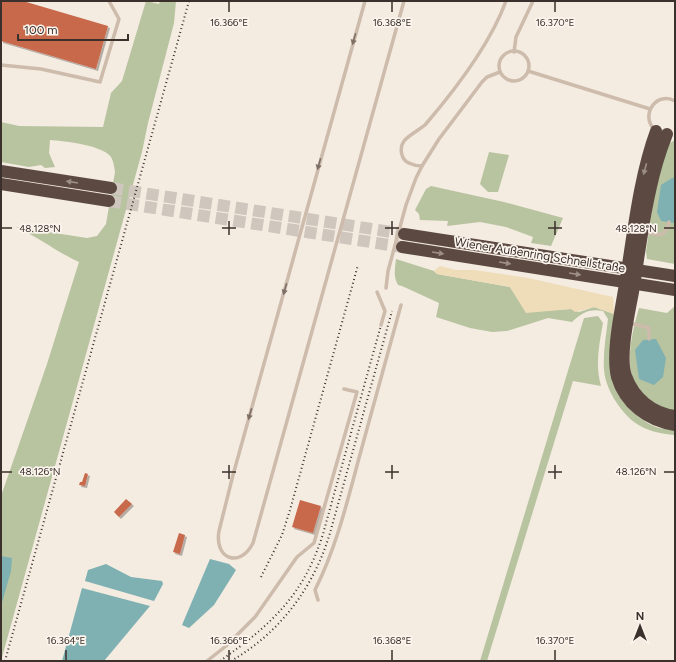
<svg xmlns="http://www.w3.org/2000/svg" width="676" height="662" viewBox="0 0 676 662" font-family="Figtree,sans-serif">
<style>
.green{fill:#b8c4a0}
.sand{fill:#efdcb8}
.water{fill:#7fb0b2}
.building{fill:#c8694b;filter:url(#shadow)}
.lines{fill:none;stroke-linecap:round;stroke-linejoin:round}
.motorway-tunnel{stroke:#cfc6bd;stroke-width:12;stroke-dasharray:12 6;stroke-linecap:butt}
.service{stroke:#cdbbac;stroke-width:3.5}
.motorway{stroke:#5c4a42;stroke-width:12}
.rail{stroke:#3b302b;stroke-width:2;stroke-dasharray:1 3;stroke-linecap:butt}
.oneway{fill:#7d6f65}
.oneway2{fill:#9c8e87}
.ticks{fill:none;stroke:#3b302b;stroke-width:1.5}
.labels{text-anchor:middle;stroke-width:3.5;stroke-linejoin:round;paint-order:stroke}
.street-label{font-size:12px;fill:#3b302b;stroke:#fbf5ee}
.ticks-label{font-size:10px;text-anchor:middle;fill:#3b302b;stroke:#fbf5ee;stroke-width:3.5;stroke-linejoin:round;paint-order:stroke}
</style>
<defs>
<filter id="shadow"><feDropShadow dx="2" dy="2" stdDeviation="0" flood-color="#0004"/></filter>
</defs>
<rect width="100%" height="100%" fill="#f4ebe1"/>
<!-- green -->
<g class="green">
<path d="M146,1L159,4L160,1H176L174,23L148,123L142,152L1,661V496L47,364L79,262C57,252 38,237 16,227L87,238L97,236L106,224L115,172C114,167 114,162 111,157C102,145 65,141 50,140L49,153L55,167L45,168L41,165L29,167L1,162V122L19,126L103,127L111,93L122,81Z"/>
<polygon points="675,140 675,264 647,259 646,252 654,197 665,151 670,143"/>
<polygon points="489,152 509,155 498,192 488,192 480,184"/>
<polygon points="431,186 504,202 563,218 551,246 531,243 533,237 506,227 480,222 447,226 448,221 420,220 419,214 415,210 426,189"/>
<path d="M396,259L434,271L437,274L510,287L526,312L571,309L579,312L594,307L614,314L615,315L618,394C626,408 641,421 656,427C662,429 669,429 675,430V435C661,434 646,431 634,422C619,410 605,388 604,369C603,352 606,336 608,319L603,311C590,308 581,313 572,322L548,318L507,331L492,332L470,328L436,317L439,303L402,286L398,285C393,276 395,269 396,259Z"/>
<path d="M675,306V411C669,409 660,408 654,404C619,384 630,340 639,308L667,313Z"/>
<path d="M598,316L603,323C599,345 595,364 601,386L573,381L487,661H480L584,318Z"/>
</g>
<!-- sand -->
<polygon class="sand" points="440,266 456,270 474,270 528,278 613,297 614,314 594,307 575,312 571,309 526,313 510,287 437,274 434,271"/>
<!-- water -->
<g class="water">
<polygon points="672,178 675,178 675,222 673,223 661,221 657,212 661,185"/>
<polygon points="656,339 666,358 663,377 654,385 639,379 635,350 643,340"/>
<polygon points="1,556 12,558 11,571 1,606"/>
<polygon points="210,559 229,564 236,570 214,605 189,628 182,625"/>
<polygon points="106,564 131,577 162,581 163,584 154,601 85,581 88,570"/>
<polygon points="82,588 150,606 104,661 62,661"/>
</g>
<!-- building -->
<g class="building">
<polygon points="1,1 23,1 108,26 96,69 1,41"/>
<polygon points="85,473 88,474 85,486 79,485 80,482 82,482"/>
<polygon points="126,499 132,504 119,517 114,512"/>
<polygon points="300,500 321,506 313,533 292,527"/>
<polygon points="179,533 185,535 180,554 173,552"/>
</g>
<g class="lines">
<!-- motorway-tunnel -->
<g class="motorway-tunnel">
<polyline points="111,188 404,234"/>
<polyline points="109,201 402,247"/>
</g>
<!-- service -->
<g class="service">
<path d="M365,1L233,475L219,531C214,559 240,569 253,543L404,1"/>
<circle cx="514" cy="66" r="15"/>
<polyline points="514,52 516,37 533,1"/>
<polyline points="1,65 41,69 100,82 119,19 109,1"/>
<polyline points="528,71 650,109"/>
<path d="M654,129C640,114 657,91 675,101"/>
<path d="M422,166C417,166 413,165 409,163C401,160 399,148 404,141C409,135 419,130 425,125C455,90 490,45 506,1"/>
<path d="M644,232C658,235 665,239 669,222"/>
<polyline points="386,288 388,271 406,205 416,178 422,166 439,139 482,82 487,77 500,72"/>
<polyline points="377,292 385,311 381,325"/>
<polyline points="630,323 649,328 649,339"/>
<path d="M318,600L315,590C336,548 347,503 359,458C373,407 387,356 401,305"/>
<polyline points="207,661 226,646 255,617 297,557 314,543 357,392 344,389"/>
</g>
<!-- motorway -->
<g class="motorway">
<path d="M656,131C639,177 633,235 625,284C621,310 611,352 617,377C625,404 648,421 675,425"/>
<path d="M667,134C663,144 660,153 657,163C645,205 640,249 633,292C629,314 619,356 626,376C634,398 652,413 675,416"/>
<polyline points="1,171 111,188"/>
<polyline points="1,184 109,201"/>
<polyline points="404,234 675,276"/>
<polyline points="402,247 675,290"/>
</g>
<!-- rail -->
<g class="rail">
<polyline points="261,577 282,535 290,510 358,265"/>
<polyline points="5,661 189,1"/>
<path d="M220,661C271,625 304,595 323,534L381,325"/>
<path d="M231,661C280,633 314,587 330,533L392,311"/>
</g>
</g>
<!-- one-way arrows -->
<defs><path id="oneway-solid" d="M-6-.8H1V-3.2L6.5 0L1 3.2V.8H-6Z"/></defs>
<g class="oneway">
<use href="#oneway-solid" transform="translate(354 39) rotate(106)"/>
<use href="#oneway-solid" transform="translate(319 164) rotate(106)"/>
<use href="#oneway-solid" transform="translate(285 289) rotate(106)"/>
<use href="#oneway-solid" transform="translate(250 414) rotate(106)"/>
</g>
<g class="oneway2">
<use href="#oneway-solid" transform="translate(645 169) rotate(105)"/>
<use href="#oneway-solid" transform="translate(72 182) rotate(-171)"/>
<use href="#oneway-solid" transform="translate(438 253) rotate(9)"/>
<use href="#oneway-solid" transform="translate(505 263) rotate(9)"/>
<use href="#oneway-solid" transform="translate(575 274) rotate(9)"/>
</g>
<!-- ticks -->
<path class="ticks" d="M229,2V12M392,2V12M555,2V12M229,221V235M392,221V235M555,221V235M2,228H12M222,228H236M385,228H399M548,228H562M664,228H674M229,465V479M392,465V479M555,465V479M2,472H12M222,472H236M385,472H399M548,472H562M664,472H674M66,650V660M229,650V660M392,650V660M555,650V660"/>
<g class="labels">
<!-- street labels -->
<g class="street-label">
<text transform="translate(540 255) rotate(9)" y="4">Wiener Außenring Schnellstraße</text>
</g>
</g>
<g class="ticks-label">
<text x="229" y="26">16.366°E</text>
<text x="392" y="26">16.368°E</text>
<text x="555" y="26">16.370°E</text>
<text x="40" y="232">48.128°N</text>
<text x="636" y="232">48.128°N</text>
<text x="40" y="475">48.126°N</text>
<text x="636" y="475">48.126°N</text>
<text x="66" y="644">16.364°E</text>
<text x="229" y="644">16.366°E</text>
<text x="392" y="644">16.368°E</text>
<text x="555" y="644">16.370°E</text>
</g>
<!-- border -->
<rect width="676" height="662" fill="none" stroke="#3b302b" stroke-width="4"/>
<!-- north arrow -->
<g transform="translate(640 626)" stroke="#fbf5ee" stroke-width="3" paint-order="stroke">
<path d="M0-3L7 15L0 10L-7 15Z" fill="#3b302b"/>
<text y="-6" font-size="11" font-weight="bold" text-anchor="middle" fill="#3b302b">N</text>
</g>
<!-- scale -->
<path d="M18 34v6h110v-6" fill="none" stroke="#3b302b" stroke-width="2"/>
<text x="24" y="34" font-size="12" fill="#3b302b" stroke="#fbf5ee" stroke-width="3" paint-order="stroke">100 m</text>
</svg>
